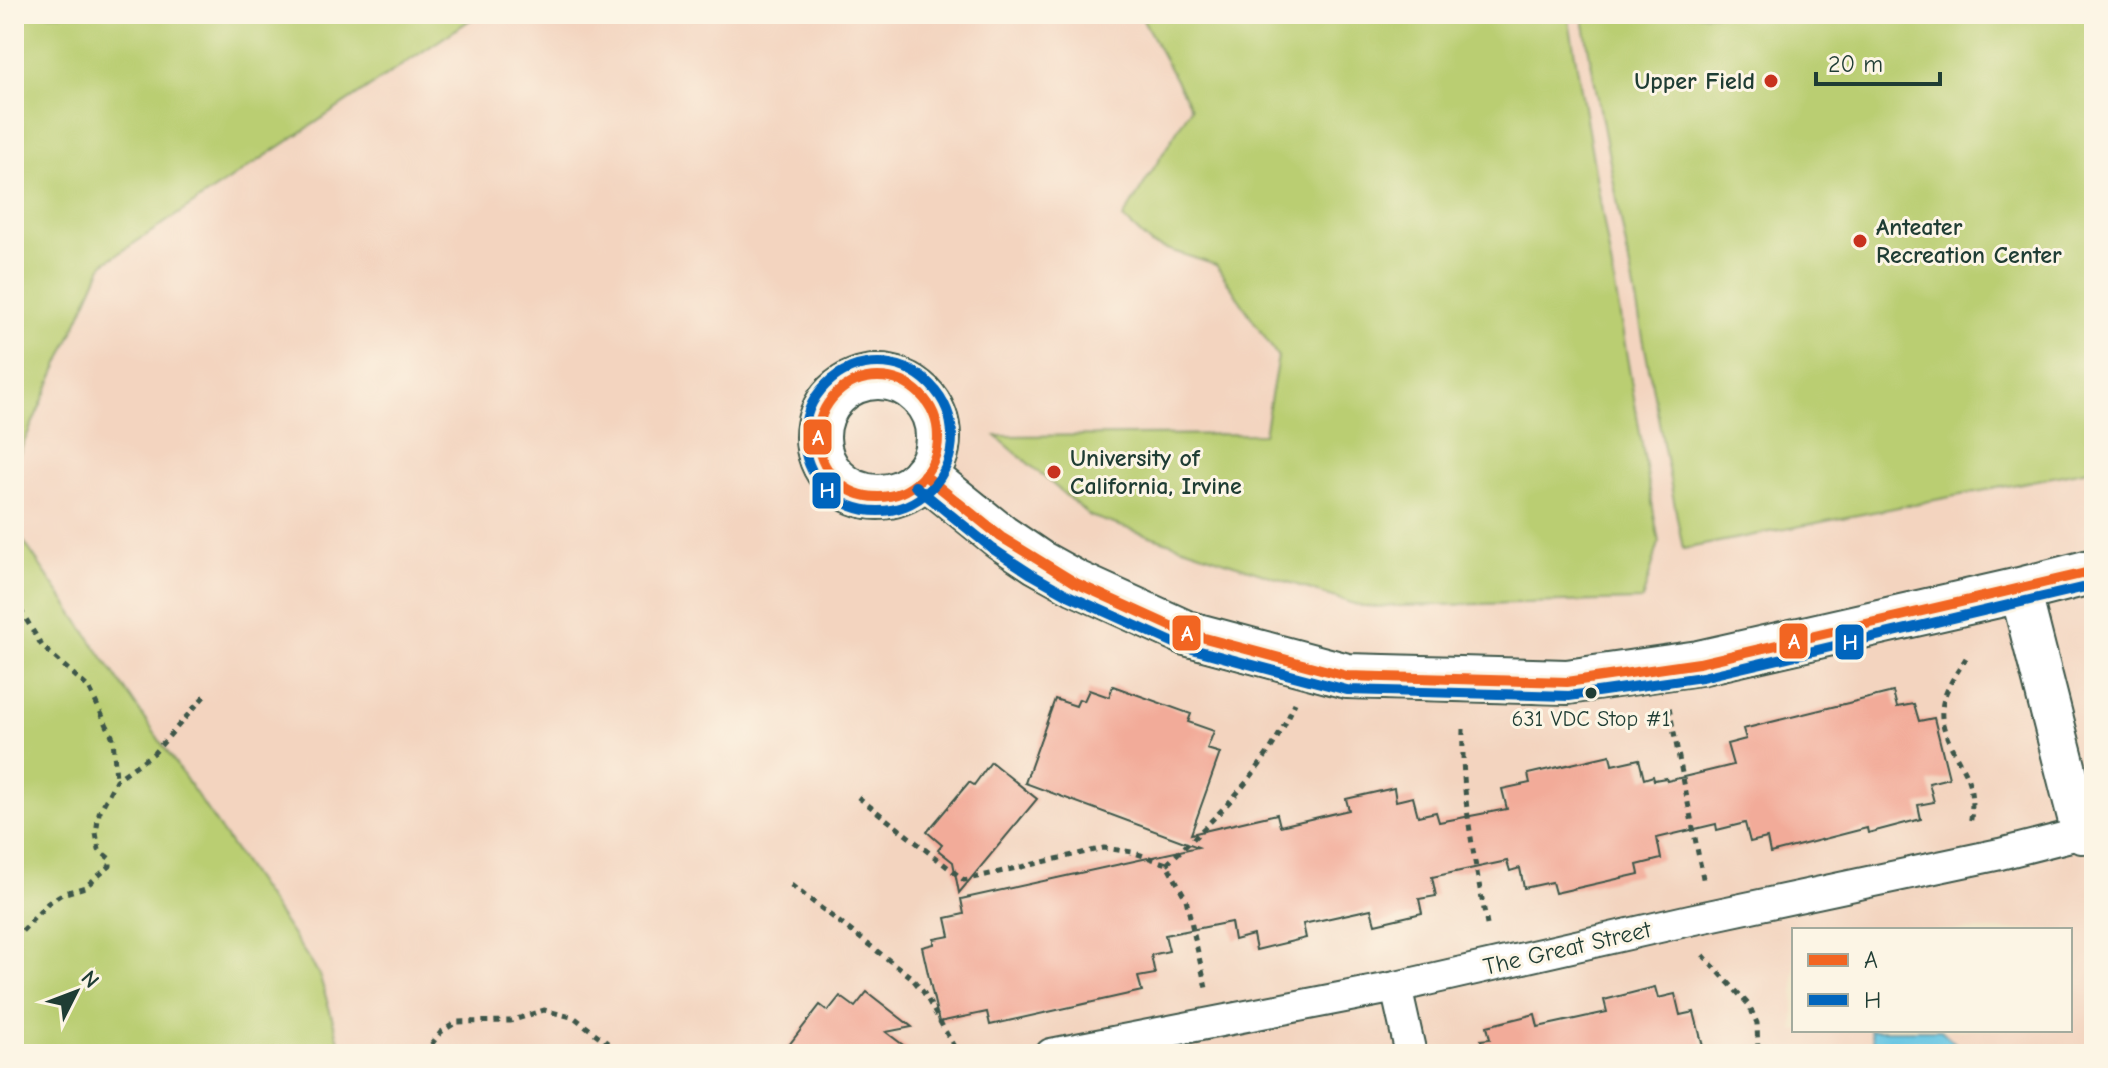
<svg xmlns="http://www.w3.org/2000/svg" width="2108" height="1068" viewBox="0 0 2108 1068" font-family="'Comic Neue',sans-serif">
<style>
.built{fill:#f3d4bf;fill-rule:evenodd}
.green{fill:#bace72;stroke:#6c8653;stroke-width:2}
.water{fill:#65c5e3;stroke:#42818c;stroke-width:2}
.building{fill:#f2ab99}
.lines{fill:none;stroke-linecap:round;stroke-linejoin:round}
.pedestrian-casing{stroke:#3e5649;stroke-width:34}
.minor-casing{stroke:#3e5649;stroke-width:44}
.tertiary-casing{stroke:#3e5649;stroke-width:48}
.path{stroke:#3e5649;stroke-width:5;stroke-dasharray:6 6;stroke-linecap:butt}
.pedestrian{stroke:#fff;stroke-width:30}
.minor{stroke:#fff;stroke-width:40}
.tertiary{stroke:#fff;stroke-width:44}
.bus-1-casing{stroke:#fcf5e5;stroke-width:16}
.bus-2-casing{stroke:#fcf5e5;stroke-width:16}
.bus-1{stroke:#f26522;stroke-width:10}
.bus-2{stroke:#0065bd;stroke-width:10}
.poi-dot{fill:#c8321e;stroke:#fcf5e5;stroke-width:3}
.bus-dot{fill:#1f3d34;stroke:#fcf5e5;stroke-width:3}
.labels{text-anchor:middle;stroke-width:6;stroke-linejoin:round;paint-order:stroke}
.bus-label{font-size:22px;fill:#1f3d34;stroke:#fcf5e5}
.poi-label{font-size:24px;font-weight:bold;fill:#1f3d34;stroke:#fcf5e5;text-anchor:start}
.street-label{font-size:24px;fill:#1f3d34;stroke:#fcf5e5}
.line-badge{stroke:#fcf5e5;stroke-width:3}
.badge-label{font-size:22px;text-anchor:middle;font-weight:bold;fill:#fff}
</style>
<rect width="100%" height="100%" fill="#fcf5e5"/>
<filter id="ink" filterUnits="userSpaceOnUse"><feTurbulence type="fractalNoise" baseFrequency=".0125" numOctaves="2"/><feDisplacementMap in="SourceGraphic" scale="16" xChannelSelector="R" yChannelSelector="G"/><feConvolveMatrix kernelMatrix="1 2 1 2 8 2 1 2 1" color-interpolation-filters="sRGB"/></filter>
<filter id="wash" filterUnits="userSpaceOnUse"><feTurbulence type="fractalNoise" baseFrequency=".006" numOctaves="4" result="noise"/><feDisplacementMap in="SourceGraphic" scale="32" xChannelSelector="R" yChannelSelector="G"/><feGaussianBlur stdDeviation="1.8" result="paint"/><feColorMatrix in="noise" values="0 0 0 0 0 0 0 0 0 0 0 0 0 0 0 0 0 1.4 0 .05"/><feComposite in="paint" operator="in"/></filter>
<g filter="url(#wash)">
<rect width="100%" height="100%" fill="#efe2c3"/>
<!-- built -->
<path class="built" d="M14,14H2094V1054H14ZM1794,930H2070V1030H1794Z"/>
<!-- green -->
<g class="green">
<polygon points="14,14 479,14 103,264 14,465"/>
<polygon points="1140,14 1568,14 1659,543 1642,600 1363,607 1090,516 996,436 1264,434 1278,357 1216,265 1151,244 1123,218 1191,108"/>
<polygon points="1582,14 2094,14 2094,469 1683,549"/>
<polygon points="14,527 319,974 343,1054 14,1054"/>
</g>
<!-- water -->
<polygon class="water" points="1870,1030 1941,1030 1955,1043 1959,1054 1876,1054"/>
<g id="blocks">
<!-- building -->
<g class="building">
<polygon points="1113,686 1191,714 1188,722 1214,731 1207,749 1220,753 1191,834 1277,814 1280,826 1349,810 1346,799 1394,788 1396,801 1413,797 1418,816 1436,812 1439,822 1507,809 1502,789 1530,783 1528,774 1610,755 1612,765 1639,759 1644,779 1653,776 1654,780 1666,778 1667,781 1733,765 1727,744 1746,739 1743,729 1893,692 1897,707 1914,704 1919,721 1934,718 1949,778 1929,783 1934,802 1918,805 1921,819 1868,833 1867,828 1770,853 1767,838 1750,842 1745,823 1717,830 1716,824 1657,838 1661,859 1637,865 1639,874 1555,893 1552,882 1524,888 1520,868 1510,871 1507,861 1432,877 1436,896 1419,899 1422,913 1375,924 1371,909 1303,924 1306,938 1256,950 1253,935 1234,940 1231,922 1165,935 1169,951 1151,955 1155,974 1138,977 1142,991 990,1025 987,1012 939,1022 922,947 934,944 934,939 950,936 946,918 964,914 961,899 1198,847 1025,783 1055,699 1076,706 1079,699 1084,701 1089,690 1109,697"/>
<polygon points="991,762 1037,799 959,893 953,862 938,850 942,845 927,832 969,782 974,785"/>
<polygon points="1655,987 1658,998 1675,994 1680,1015 1694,1012 1705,1054 1483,1054 1481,1040 1490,1039 1487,1026 1535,1014 1538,1027 1607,1012 1604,1000"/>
<polygon points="867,992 912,1027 886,1032 915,1054 782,1054 820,1005 828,1011 840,996 855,1007"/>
</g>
</g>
</g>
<g filter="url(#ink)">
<use href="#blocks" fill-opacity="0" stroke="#3e5649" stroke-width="2"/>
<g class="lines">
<!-- pedestrian casing -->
<g class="pedestrian-casing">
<g id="pedestrian">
<polyline points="1396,987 1411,1054"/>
<polyline points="1051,1054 1396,987 1690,920 2000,854 2094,830"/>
</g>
</g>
<!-- minor casing -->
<g class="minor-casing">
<polyline id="minor" points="2020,590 2082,833"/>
</g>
<!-- tertiary casing -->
<g class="tertiary-casing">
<g id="tertiary">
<circle cx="878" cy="437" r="60"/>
<polyline points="924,475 1001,537 1038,562 1076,583 1186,633 1347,676 1567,682 1699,663 2020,590 2094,571"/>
</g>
</g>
<!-- path -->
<g class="path">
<polyline points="14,599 42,646 89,688 113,738 116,779"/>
<path d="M1966,658C1957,673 1943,691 1942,710C1940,732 1957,756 1966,775C1973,790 1973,809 1970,825"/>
<polyline points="1669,708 1704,883"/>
<path d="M1463,729C1461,798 1475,863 1488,930"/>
<polyline points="858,797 964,880 1104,848 1132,852 1167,864 1186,899 1206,988"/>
<path d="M1167,864C1221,812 1264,773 1295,703"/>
<polyline points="791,885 911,977 924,993 958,1054"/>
<polyline points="14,940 48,903 62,894 85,887 110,866 110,859 99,850 96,833 99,813 116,780 154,753 208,692"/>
<polyline points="1703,955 1749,1005 1757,1023 1758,1054"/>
<polyline points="424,1054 441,1032 457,1022 511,1021 544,1010 575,1018 622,1054"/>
</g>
<!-- pedestrian -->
<use href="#pedestrian" class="pedestrian"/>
<!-- minor -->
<use href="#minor" class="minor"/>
<!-- tertiary -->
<use href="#tertiary" class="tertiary"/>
<!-- bus-1 casing -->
<g class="bus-1-casing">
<g id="bus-1">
<circle cx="878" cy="437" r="60"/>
<polyline points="924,475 1001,537 1076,583 1186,633 1347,676 1567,682 1699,663 2094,571"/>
</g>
</g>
<!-- bus-2 casing -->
<g class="bus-2-casing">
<g id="bus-2">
<circle cx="878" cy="437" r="74"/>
<polyline points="915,486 993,549 1031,574 1070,596 1181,646 1347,690 1569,696 1702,677 2094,585"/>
</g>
</g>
<!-- bus-1 -->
<use href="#bus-1" class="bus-1"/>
<!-- bus-2 -->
<use href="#bus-2" class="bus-2"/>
</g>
</g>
<!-- markers -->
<g class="poi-dot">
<circle cx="1771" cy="81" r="8"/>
<circle cx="1860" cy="241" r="8"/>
<circle cx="1054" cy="472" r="8"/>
</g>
<circle class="bus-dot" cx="1591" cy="693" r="7"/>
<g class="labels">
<!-- bus labels -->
<g class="bus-label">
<text x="1591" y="726">631 VDC Stop #1</text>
</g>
<!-- poi labels -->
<g class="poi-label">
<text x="1755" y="89" text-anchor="end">Upper Field</text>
<text x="1876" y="235">Anteater<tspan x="1876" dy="28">Recreation Center</tspan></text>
<text x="1070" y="466">University of<tspan x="1070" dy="28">California, Irvine</tspan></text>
</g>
<!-- street labels -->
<g class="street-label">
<text transform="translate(1567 948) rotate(-13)" y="8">The Great Street</text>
</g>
</g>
<g class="line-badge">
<rect x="802" y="418" width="31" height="38" rx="8" fill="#f26522"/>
<rect x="811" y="471" width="31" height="39" rx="8" fill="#0065bd"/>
<rect x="1171" y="614" width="31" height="38" rx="8" fill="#f26522"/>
<rect x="1778" y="622" width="31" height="38" rx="8" fill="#f26522"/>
<rect x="1834" y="623" width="31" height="38" rx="8" fill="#0065bd"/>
</g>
<g class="badge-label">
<text x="818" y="445">A</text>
<text x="827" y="498">H</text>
<text x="1187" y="641">A</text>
<text x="1794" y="649">A</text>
<text x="1850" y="650">H</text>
</g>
<!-- margin -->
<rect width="2108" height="1068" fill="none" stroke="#fcf5e5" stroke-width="48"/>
<!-- legend -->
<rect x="1792" y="928" width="280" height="104" fill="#fcf5e5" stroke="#a4ab9e" stroke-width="2"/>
<rect x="1808" y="954" width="40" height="12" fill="#f26522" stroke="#a4ab9e" stroke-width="2"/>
<text x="1864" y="968" font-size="24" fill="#1f3d34">A</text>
<rect x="1808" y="994" width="40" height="12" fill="#0065bd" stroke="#a4ab9e" stroke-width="2"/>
<text x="1864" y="1008" font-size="24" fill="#1f3d34">H</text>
<!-- north arrow -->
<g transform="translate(76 992) rotate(48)" stroke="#fcf5e5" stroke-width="6" paint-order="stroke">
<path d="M0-6L14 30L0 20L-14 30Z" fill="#1f3d34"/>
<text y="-12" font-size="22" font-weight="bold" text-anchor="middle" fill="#1f3d34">N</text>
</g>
<!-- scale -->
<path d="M1816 72v12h124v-12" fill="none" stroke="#1f3d34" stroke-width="4"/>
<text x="1828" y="72" font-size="24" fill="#1f3d34" stroke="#fcf5e5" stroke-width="6" paint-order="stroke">20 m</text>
</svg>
